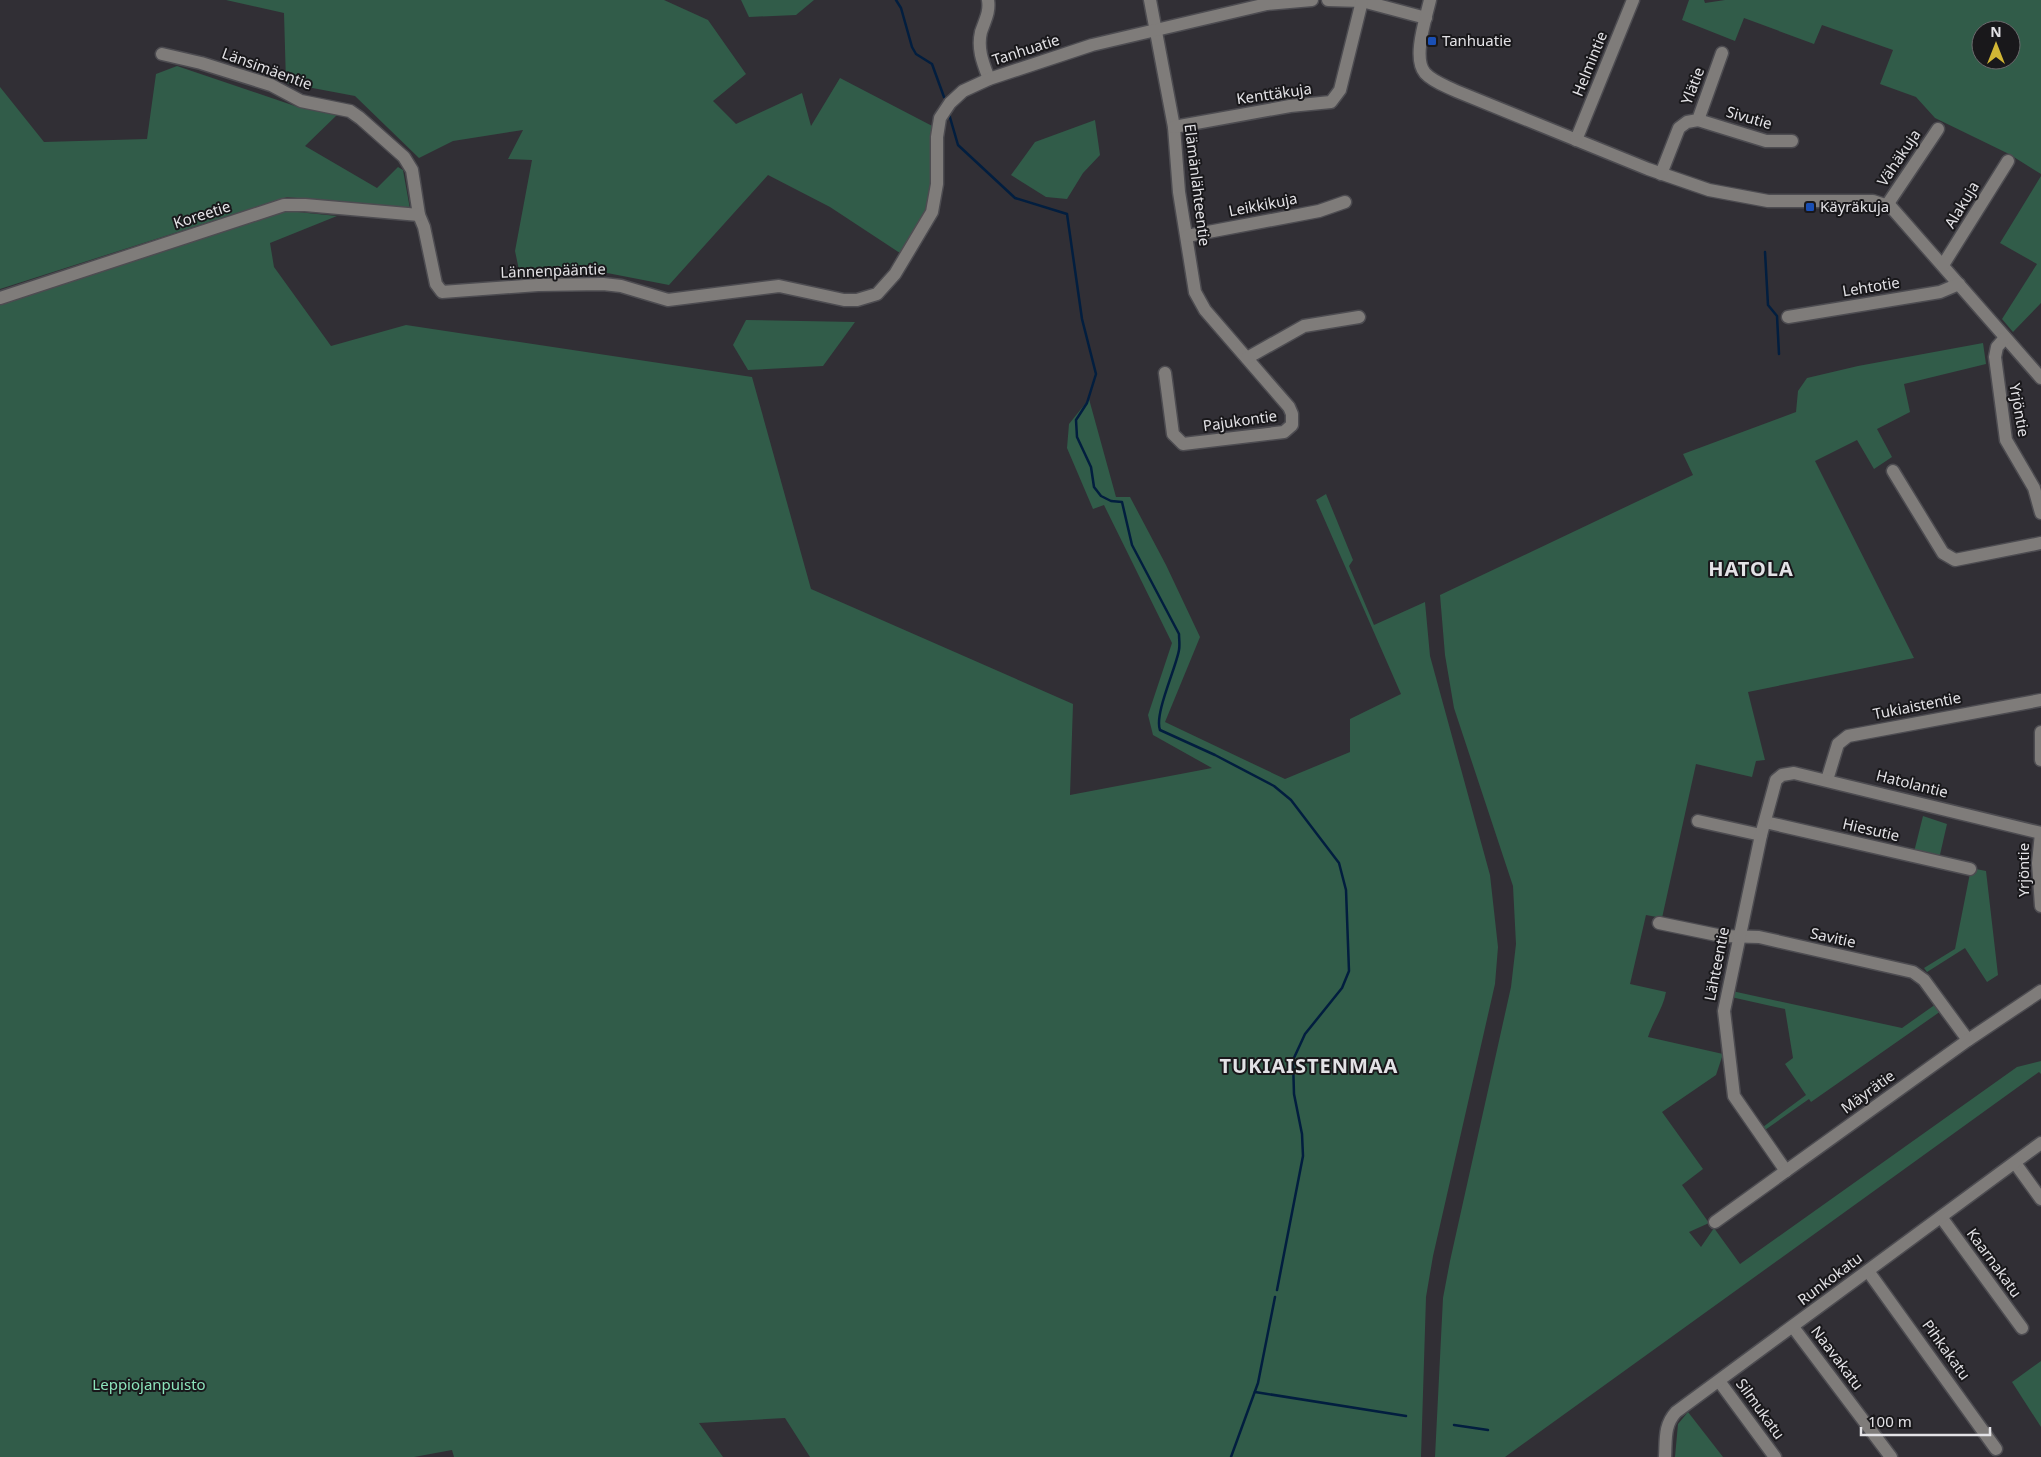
<svg xmlns="http://www.w3.org/2000/svg" width="2041" height="1457" viewBox="0 0 2041 1457" font-family="'Noto Sans',sans-serif">
<style>
.green{fill:#315c49;fill-rule:evenodd}
.lines{fill:none;stroke-linecap:round;stroke-linejoin:round}
.stream{stroke:#021e3f;stroke-width:2.5}
.minor-casing{stroke:#4d4c51;stroke-width:15}
.minor{stroke:#7f7c7a;stroke-width:12}
.transit-dot{fill:#1a4fb4;stroke:#19181b;stroke-width:2}
.labels{text-anchor:middle;stroke-width:4;stroke-linejoin:round;paint-order:stroke}
.poi-label{font-size:15px;fill:#e3e2e6;stroke:#19181b;text-anchor:start}
.street-label{font-size:15px;fill:#e3e2e6;stroke:#19181b}
.park-label{font-size:15px;fill:#8ce3bb;stroke:#19181b}
.district-label{font-size:20px;font-weight:bold;letter-spacing:1px;fill:#e3e2e6;stroke:#19181b}
</style>
<rect width="100%" height="100%" fill="#312f35"/>
<!-- green -->
<g class="green">
<polygon points="226,0 664,0 708,20 746,74 713,101 736,124 802,93 811,126 840,78 938,129 936,187 906,257 830,207 768,175 669,285 602,272 520,275 515,251 532,160 508,159 523,130 453,141 419,158 355,96 286,83 284,13"/>
<polygon points="741,0 814,0 796,15 749,17"/>
<path d="M1689,0H1704L1705,3L1725,0H2041V174L2009,154L1935,118L1916,97L1880,84L1893,50L1822,25L1814,44L1744,18L1735,41L1682,20ZM1981,30H2011V60H1981Z"/>
<polygon points="177,66 295,106 339,113 305,146 377,188 398,167 403,170 410,209 287,197 0,289 0,87 44,142 147,139 156,74"/>
<polygon points="1095,120 1100,155 1083,173 1067,199 1046,197 1011,175 1035,142"/>
<polygon points="2041,176 2041,303 2013,332 2002,319 2037,264 2000,243"/>
<polygon points="288,211 337,216 270,243 274,267 331,346 406,325 752,377 811,589 1073,704 1070,795 1212,768 1153,735 1148,715 1172,643 1104,505 1093,509 1067,448 1069,424 1089,399 1116,497 1130,497 1166,565 1200,637 1165,722 1285,779 1350,752 1350,719 1401,694 1316,500 1326,494 1353,560 1349,566 1374,625 1425,602 1430,656 1490,875 1498,947 1495,984 1433,1256 1426,1297 1421,1457 810,1457 785,1418 699,1423 723,1457 454,1457 452,1450 414,1457 0,1457 0,305 110,268 117,262"/>
<polygon points="746,320 855,322 823,366 748,370 733,345"/>
<path d="M1983,343L1986,364L1904,384L1910,412L1877,429L1892,457L1874,469L1857,440L1815,461L1914,658L1748,692L1765,760L1756,761L1752,777L1696,764L1662,918L1646,915L1630,984L1666,992C1663,1009 1653,1021 1648,1037L1723,1054L1716,1075L1662,1112L1703,1169L1682,1185L1709,1223L1689,1232L1701,1247L1714,1228L1740,1264L2017,1067L2041,1061V1074L2039,1072L1505,1457H1435L1443,1298L1450,1261L1511,987L1516,944L1513,886L1454,708L1445,655L1440,595L1693,475L1683,454L1796,412L1798,391L1807,378L1858,366Z"/>
<polygon points="1923,816 1947,824 1939,859 1914,852"/>
<polygon points="1971,868 1986,871 1998,975 1987,982 1965,948 1927,972 1924,968 1955,949"/>
<polygon points="1732,991 1902,1028 1936,1004 1941,1011 1811,1102 1809,1099 1765,1130 1763,1127 1806,1095 1785,1064 1793,1058 1785,1009 1731,997"/>
<polygon points="2041,1361 2041,1427 2012,1382"/>
<polygon points="1688,1412 1723,1457 1675,1457 1678,1424"/>
</g>
<g class="lines">
<!-- stream -->
<g class="stream">
<polyline points="896,0 901,8 912,47 916,54 932,64 944,97"/>
<path d="M949,114L958,145L1015,198L1067,214L1082,319L1096,374L1087,403L1076,420L1077,437L1091,467L1094,487L1101,496L1111,501L1122,502L1132,545L1179,634C1179,639 1180,645 1179,650C1176,668 1154,714 1160,730L1215,755L1274,786L1291,800L1339,863L1346,890L1349,971L1342,988L1305,1034L1293,1060L1294,1094L1302,1134L1303,1156L1277,1290"/>
<polyline points="1765,252 1768,305 1777,316 1779,354"/>
<polyline points="1255,1392 1406,1416"/>
<polyline points="1454,1425 1488,1430"/>
<polyline points="1231,1457 1258,1383 1275,1297"/>
</g>
<!-- minor casing -->
<g class="minor-casing">
<g id="minor">
<path d="M988,0C990,12 985,20 981,32C977,49 983,63 989,79"/>
<polyline points="1150,0 1174,127 1179,192 1195,292 1205,310 1289,407 1292,414 1292,425 1284,432 1183,444 1173,434 1165,373"/>
<polyline points="1328,0 1362,1 1426,18"/>
<path d="M1430,0C1426,18 1412,58 1425,73C1433,82 1446,86 1456,91L1648,169L1709,190L1768,201H1873L1891,207L2041,378"/>
<polyline points="162,54 201,63 271,85 301,101 350,111 360,118 404,157 412,170 419,215 424,227 436,284 442,292 538,285 603,284 621,286 668,300 779,286 844,300 857,300 877,294 895,274 932,212 937,184 937,137 940,118 950,103 963,91 989,79 1092,45 1267,4 1312,0"/>
<polyline points="1698,120 1766,141 1792,141"/>
<polyline points="1174,127 1290,106 1331,102 1340,90 1362,1"/>
<polyline points="1576,140 1633,0"/>
<polyline points="1661,174 1679,128 1687,122 1698,120 1722,53"/>
<polyline points="1887,205 1938,129"/>
<polyline points="1187,236 1319,211 1345,202"/>
<polyline points="1943,265 2008,161"/>
<polyline points="0,298 284,205 305,205 419,215"/>
<polyline points="1788,317 1940,292 1959,284"/>
<polyline points="2005,338 1997,347 1995,357 2006,440 2034,488 2041,513"/>
<polyline points="1247,358 1304,326 1359,317"/>
<polyline points="1893,471 1943,553 1955,560 2041,543"/>
<polyline points="2041,732 2041,760"/>
<polyline points="1827,780 1838,744 1848,736 2041,700"/>
<polyline points="1698,821 1761,835"/>
<polyline points="1765,822 1970,869"/>
<polyline points="2041,833 2038,863 2041,906"/>
<polyline points="1659,923 1722,936 1759,937 1913,972 1924,980 1968,1040"/>
<polyline points="2015,1163 2041,1199"/>
<polyline points="1786,1171 1734,1096 1724,1011 1761,835 1776,780 1782,775 1794,773 2041,833"/>
<polyline points="1941,1217 2022,1328"/>
<polyline points="1715,1222 1968,1040 2041,991"/>
<polyline points="1868,1271 1996,1449"/>
<polyline points="1793,1327 1891,1457"/>
<polyline points="1719,1381 1775,1457"/>
<path d="M1665,1457C1666,1439 1664,1425 1676,1412L2041,1143"/>
</g>
</g>
<!-- minor -->
<use href="#minor" class="minor"/>
</g>
<!-- markers -->
<g class="transit-dot">
<rect x="1427" y="36" width="10" height="10" rx="2.5"/>
<rect x="1805" y="202" width="10" height="10" rx="2.5"/>
</g>
<g class="labels">
<!-- poi labels -->
<g class="poi-label">
<text x="1442" y="46">Tanhuatie</text>
<text x="1820" y="212">Käyräkuja</text>
</g>
<!-- street labels -->
<g class="street-label">
<text transform="translate(1026 50) rotate(-18)" y="5">Tanhuatie</text>
<text transform="translate(1590 64) rotate(-68)" y="5">Helmintie</text>
<text transform="translate(267 69) rotate(20)" y="5">Länsimäentie</text>
<text transform="translate(1693 86) rotate(-69)" y="5">Ylätie</text>
<text transform="translate(1274 94) rotate(-8)" y="5">Kenttäkuja</text>
<text transform="translate(1749 118) rotate(16)" y="5">Sivutie</text>
<text transform="translate(1899 158) rotate(-56)" y="5">Vähäkuja</text>
<text transform="translate(1197 185) rotate(83)" y="5">Elämänlähteentie</text>
<text transform="translate(1263 205) rotate(-11)" y="5">Leikkikuja</text>
<text transform="translate(1962 205) rotate(-59)" y="5">Alakuja</text>
<text transform="translate(202 215) rotate(-18)" y="5">Koreetie</text>
<text transform="translate(553 271) rotate(-2)" y="5">Lännenpääntie</text>
<text transform="translate(1871 287) rotate(-9)" y="5">Lehtotie</text>
<text transform="translate(2019 410) rotate(80)" y="5">Yrjöntie</text>
<text transform="translate(1240 421) rotate(-8)" y="5">Pajukontie</text>
<text transform="translate(1917 706) rotate(-11)" y="5">Tukiaistentie</text>
<text transform="translate(1912 784) rotate(14)" y="5">Hatolantie</text>
<text transform="translate(1871 830) rotate(13)" y="5">Hiesutie</text>
<text transform="translate(2024 870) rotate(-90)" y="5">Yrjöntie</text>
<text transform="translate(1833 938) rotate(12)" y="5">Savitie</text>
<text transform="translate(1717 964) rotate(-79)" y="5">Lähteentie</text>
<text transform="translate(1868 1092) rotate(-36)" y="5">Mäyrätie</text>
<text transform="translate(1994 1263) rotate(54)" y="5">Kaarnakatu</text>
<text transform="translate(1830 1279) rotate(-37)" y="5">Runkokatu</text>
<text transform="translate(1946 1350) rotate(54)" y="5">Pihkakatu</text>
<text transform="translate(1837 1358) rotate(53)" y="5">Naavakatu</text>
<text transform="translate(1760 1409) rotate(54)" y="5">Silmukatu</text>
</g>
<!-- park labels -->
<g class="park-label">
<text x="149" y="1390">Leppiojanpuisto</text>
</g>
<!-- district labels -->
<g class="district-label">
<text x="1751" y="576">HATOLA</text>
<text x="1309" y="1073">TUKIAISTENMAA</text>
</g>
</g>
<!-- north arrow -->
<g transform="translate(1996 45)"><circle r="24" fill="#19181b" stroke="#6a696c"/>
<path d="M0-4L9 19L0 12L-9 19Z" fill="#d2b635"/>
<text y="-8" font-size="14" font-weight="bold" text-anchor="middle" fill="#e3e2e6">N</text>
</g>
<!-- scale -->
<path d="M1861 1427v8h129v-8" fill="none" stroke="#e3e2e6" stroke-width="2.5"/>
<text x="1868" y="1427" font-size="15" fill="#e3e2e6" stroke="#19181b" stroke-width="4" paint-order="stroke">100 m</text>
</svg>
